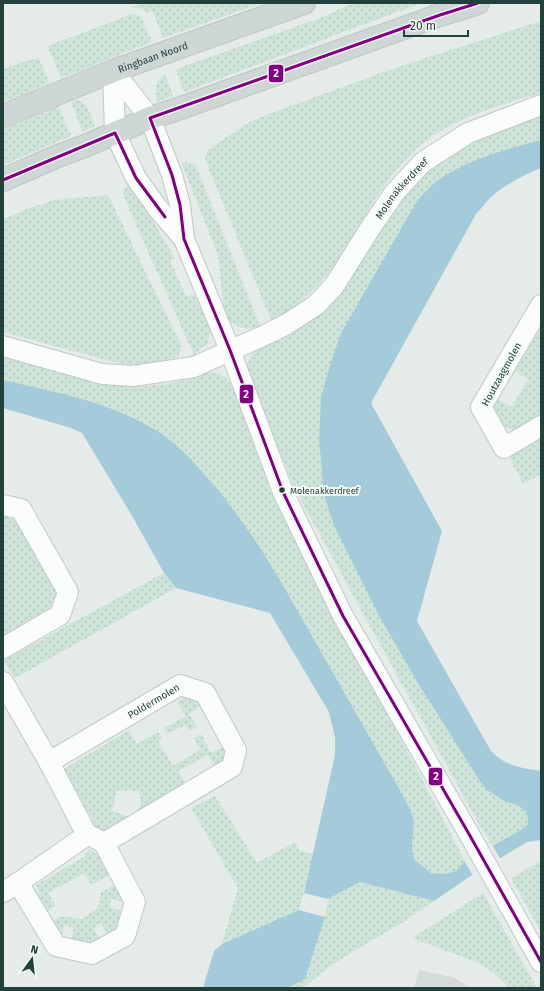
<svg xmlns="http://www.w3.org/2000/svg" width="544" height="991" viewBox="0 0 544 991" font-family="'Fira Sans',sans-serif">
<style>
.built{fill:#d3dcda}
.grass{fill:url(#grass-dots)}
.water{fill:#a5cbda}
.pier{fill:#e5ebe9}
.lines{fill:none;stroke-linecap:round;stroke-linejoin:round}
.minor-casing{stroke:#c2c8c6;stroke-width:22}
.major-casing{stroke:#bdc7c5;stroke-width:24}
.minor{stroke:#fbfcfc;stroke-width:20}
.major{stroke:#ced7d5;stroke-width:22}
.bus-1-casing{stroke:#f4faf8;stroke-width:6}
.bus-1{stroke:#800080;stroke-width:3}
.bus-dot{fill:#22403c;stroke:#f4faf8;stroke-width:1.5}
.labels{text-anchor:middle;stroke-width:4;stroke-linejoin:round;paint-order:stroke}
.bus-label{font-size:9px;fill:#22403c;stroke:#f4faf8;text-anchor:start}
.street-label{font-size:10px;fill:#22403c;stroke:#f4faf8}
.line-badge{stroke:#f4faf8;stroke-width:1.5}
.badge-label{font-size:11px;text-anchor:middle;font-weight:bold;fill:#fff}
</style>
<defs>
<pattern id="grass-dots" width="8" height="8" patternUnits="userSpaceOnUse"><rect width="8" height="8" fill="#cee4d8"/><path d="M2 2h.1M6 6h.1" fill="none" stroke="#b1c5ba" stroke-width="1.8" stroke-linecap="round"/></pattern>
</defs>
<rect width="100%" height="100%" fill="#e5ebe9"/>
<!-- built -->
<polygon class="built" points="419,970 453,977 470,988 414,988"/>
<!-- grass -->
<g class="grass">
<polygon points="143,3 261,3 163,38 153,11 147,13 143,9 131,7"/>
<polygon points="353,3 423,3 394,13 184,92 176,69 323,17"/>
<polygon points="132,14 141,17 152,42 61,78 48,46"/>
<path d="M541,21V93C498,105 446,120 413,152C373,189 356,242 321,282C313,291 303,299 294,307C287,312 279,319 271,320L205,159L208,150L246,124L266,115L395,68Z"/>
<polygon points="39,58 49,83 17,97 3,101 3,69 28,60"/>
<path d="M165,74L173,96L157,102C154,90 155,81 165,74Z"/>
<path d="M76,100C88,101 91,117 95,126L83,132L71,102Z"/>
<polygon points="58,105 71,136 3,165 3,129 46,112"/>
<path d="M541,115V140C510,148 481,159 452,172L322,397L319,440L324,495L334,526L378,614L416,680L479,780L487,790L504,801L517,805L527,812L528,824L521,830L492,845L480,826L296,491L247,373C247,362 249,356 257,349L304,326L324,310L382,225L401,199L425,174L442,158L464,143Z"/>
<polygon points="187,162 193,164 196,166 260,326 248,329 239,327 230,321 224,311 218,255 182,164"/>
<path d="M131,184L175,258L170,261L186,296L194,294L210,329L208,344L202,347L194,355L123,195C123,189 126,187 131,184Z"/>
<polygon points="108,195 182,347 178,357 133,367 3,332 3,219 27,209 55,200"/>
<polygon points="541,326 541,416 517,431 502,425 492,410 498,400 512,407 528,379 515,371"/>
<path d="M3,356C44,368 91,386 134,386C143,387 152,385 161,385C183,384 205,363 226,378C229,380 231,384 234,387L270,491L465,861L456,871L445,874L431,873L415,860L413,855L412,847L414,822L293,601L253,538L231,506L195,463L171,441L148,425L124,413L94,403L3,380Z"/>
<polygon points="541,437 541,474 523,484 508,454"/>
<polygon points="3,516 19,520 62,593 59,607 3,638"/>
<polygon points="164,573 176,588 15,678 4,660"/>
<polygon points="187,696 199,700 202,705 189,714 197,727 189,731 185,725 168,734 164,728 186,716 177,702"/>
<polygon points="129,730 137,744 158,732 162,738 158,741 173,766 200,750 194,738 201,734 211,753 225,745 228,749 225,762 215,767 208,755 178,771 185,784 137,812 141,805 139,791 117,790 112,811 130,817 109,831 96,829 93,821 64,769"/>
<polygon points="215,796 257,863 295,842 299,851 313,854 299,910 222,944 238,888 191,808"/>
<polygon points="89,850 97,854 109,875 91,885 84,873 48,893 56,906 45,913 36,896 40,894 36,885 84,857"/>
<polygon points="541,861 541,932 511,878"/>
<polygon points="360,882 434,901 405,921 349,954 328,968 302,988 288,988 305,979 325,917 328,899"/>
<polygon points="114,885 125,903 111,899 109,907 122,911 118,930 108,935 101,923 93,928 100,940 91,947 71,942 74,927 64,925 61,941 51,922 61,916 82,919 98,908 101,893"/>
<polygon points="483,893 537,988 509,988 494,973 479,963 412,938"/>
</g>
<!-- water -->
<g class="water">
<path d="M541,140V168C523,175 505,185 491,197C486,202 481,209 476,214L371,403L442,531L417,621L491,751C505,766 521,768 541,771V840L527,842L472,875L434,901L360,882L328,899L304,893L335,755V738L329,712L270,613L176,588L164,573L131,514L82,433L71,428L3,408V380C50,391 105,401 147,425C174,439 194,462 214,485C256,535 288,593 320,650C347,697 374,745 401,792L411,811L414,822L412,847L413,855L415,860L431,873L445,874L456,871L465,861L521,830L528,824L527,812L517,805L504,801L487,790L479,780L416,680L378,614L334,526L324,495L319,440L321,397L332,359L341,333L417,201C423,194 429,187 437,181C465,160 507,149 541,140Z"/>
<polygon points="299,910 325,917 305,979 288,988 203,988 214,951 222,944"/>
</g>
<!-- pier -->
<polygon class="pier" points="491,843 501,860 473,876 464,860"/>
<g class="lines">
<!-- minor casing -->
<g class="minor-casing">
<g id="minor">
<polyline points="113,71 150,118 172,175 180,205 184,239 230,350 283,492 343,616 469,834 541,962"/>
<polyline points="113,71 115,133 136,178 159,210 184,239"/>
<polyline points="541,305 481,407 504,448 541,426"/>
<path id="s1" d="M3,346L102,374L133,376L194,367L267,334L287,324L316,305L334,286L371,227L395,192L423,162L468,133L541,105"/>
<polyline points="3,505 21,509 68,592 60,615 3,648"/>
<polyline points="3,682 49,762 87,835 18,883 3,892"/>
<path id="s2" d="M49,762L180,685L205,693L236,750L232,767L104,843"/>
<polyline points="18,883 56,946 92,954 125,936 135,902 104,843 93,837"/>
</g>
</g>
<!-- major casing -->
<g class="major-casing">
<g id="major">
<path id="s3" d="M3,116L113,71L304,3"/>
<polyline points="3,180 58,156 85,146 150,118 181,108 440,15 478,3"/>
</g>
</g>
<!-- minor -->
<use href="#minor" class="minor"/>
<!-- major -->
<use href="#major" class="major"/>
<!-- bus-1 casing -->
<g class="bus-1-casing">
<g id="bus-1">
<polyline points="478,3 440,15 150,118 172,175 180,205 184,239 230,350 283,492 343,616 469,834 541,962"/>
<polyline points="3,180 115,133 136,178 165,217"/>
</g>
</g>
<!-- bus-1 -->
<use href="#bus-1" class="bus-1"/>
</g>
<!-- markers -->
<circle class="bus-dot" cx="282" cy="490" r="3.5"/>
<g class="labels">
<!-- bus labels -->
<g class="bus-label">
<text x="290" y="494">Molenakkerdreef</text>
</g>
<!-- street labels -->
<g class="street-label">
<text dy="4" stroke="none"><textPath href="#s3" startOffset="161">Ringbaan Noord</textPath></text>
<text dy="4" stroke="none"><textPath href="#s1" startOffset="478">Molenakkerdreef</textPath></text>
<text transform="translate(501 374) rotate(-61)" y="4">Houtzaagmolen</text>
<text dy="4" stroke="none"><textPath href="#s2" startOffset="121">Poldermolen</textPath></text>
</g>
</g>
<g class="line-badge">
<rect x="268" y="64" width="16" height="19" rx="4" fill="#800080"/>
<rect x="239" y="384" width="15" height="20" rx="4" fill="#800080"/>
<rect x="428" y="767" width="15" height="19" rx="4" fill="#800080"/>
</g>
<g class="badge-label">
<text x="276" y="77">2</text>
<text x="246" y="398">2</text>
<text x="436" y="780">2</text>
</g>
<!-- border -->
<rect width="544" height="991" fill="none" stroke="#22403c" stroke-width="8"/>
<!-- north arrow -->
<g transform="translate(32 959) rotate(15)" stroke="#f4faf8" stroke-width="3" paint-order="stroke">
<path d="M0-3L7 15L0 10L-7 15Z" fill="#22403c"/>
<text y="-6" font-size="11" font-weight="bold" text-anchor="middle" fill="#22403c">N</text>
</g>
<!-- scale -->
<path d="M404 30v6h64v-6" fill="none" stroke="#22403c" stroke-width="2"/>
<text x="410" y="30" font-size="12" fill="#22403c" stroke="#f4faf8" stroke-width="3" paint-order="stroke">20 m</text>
</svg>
